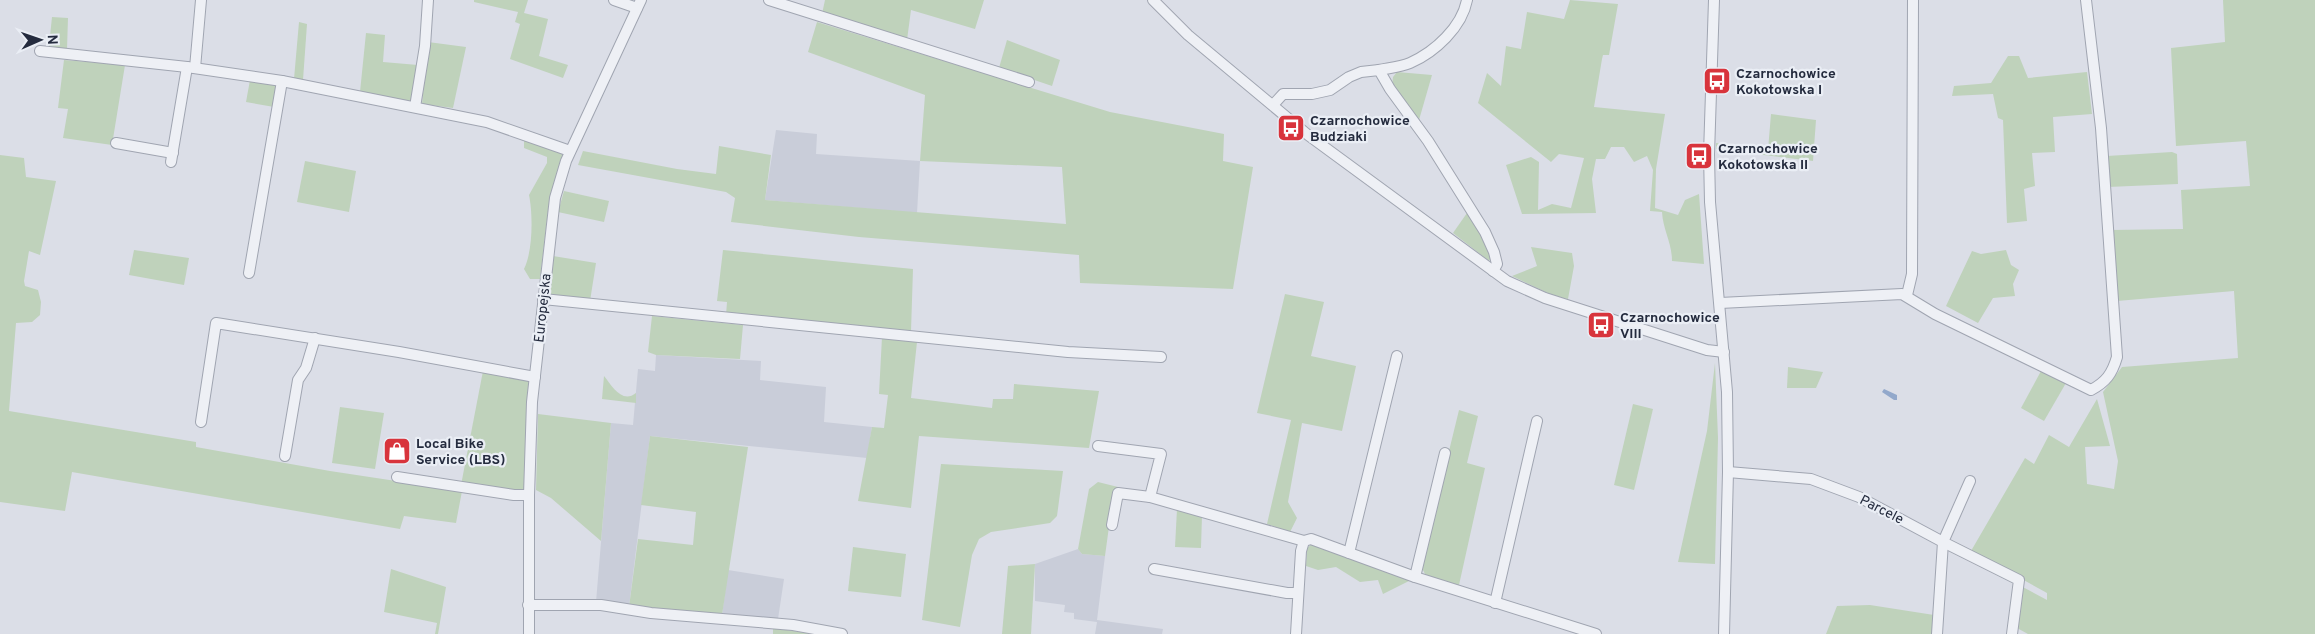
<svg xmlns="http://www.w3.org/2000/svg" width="2315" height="634" viewBox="0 0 2315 634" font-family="Overpass,sans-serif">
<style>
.built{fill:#c9cdd9}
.green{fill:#bfd2bb}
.water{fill:#92a8cb}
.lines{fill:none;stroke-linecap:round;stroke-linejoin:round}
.minor-casing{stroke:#a0a5b1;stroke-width:12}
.minor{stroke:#eef0f5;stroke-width:10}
.labels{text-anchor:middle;stroke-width:4.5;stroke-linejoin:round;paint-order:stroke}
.poi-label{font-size:14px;font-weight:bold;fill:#242b3e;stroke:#eaeef5;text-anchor:start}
.street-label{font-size:14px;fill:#242b3e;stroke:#eaeef5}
</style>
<rect width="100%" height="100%" fill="#dbdee7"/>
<!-- built -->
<g class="built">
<polygon points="776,130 817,134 816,154 920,161 917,213 765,200"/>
<polygon points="656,355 761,361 760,380 826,387 824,422 872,427 867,458 650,436 629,607 596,602 611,423 633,425 638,369 655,371"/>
<polygon points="1078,549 1082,554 1105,556 1097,620 1163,629 1162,634 1095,634 1097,622 1074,619 1074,613 1064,612 1065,605 1035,601 1035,564"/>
<polygon points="728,570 784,579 778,619 722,615"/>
</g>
<!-- green -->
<g class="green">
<polygon points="474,0 528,0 524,13 548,19 539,56 568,65 563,78 510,59 520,24 515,22 518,12 474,2"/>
<polygon points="825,0 984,0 975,29 911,10 907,40 822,14"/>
<path d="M1570,0L1618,4L1609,55H1603L1602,59L1594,107L1665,114L1656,169L1655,208L1678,215L1685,200L1699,194L1704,264L1672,261C1672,243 1663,230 1662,212L1650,211L1653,170L1647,156L1634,162L1624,147H1611L1605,159H1596L1592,179L1596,213L1522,214L1506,165L1531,157L1539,162L1538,210L1552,204L1571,208L1584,158L1559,154L1551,162L1478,103L1487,73L1501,86L1506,46L1521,49L1527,12L1564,19Z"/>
<polygon points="2223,0 2315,0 2315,634 2028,634 2017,628 2021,586 2047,600 2047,593 1971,551 2025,458 2034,464 2049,435 2069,447 2097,399 2110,446 2085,447 2087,484 2114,489 2118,461 2103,392 2122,367 2238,358 2234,291 2117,301 2111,230 2183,229 2181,190 2250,186 2246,141 2176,146 2171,48 2225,42"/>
<polygon points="52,17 68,18 67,49 49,46"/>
<polygon points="299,22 307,24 303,80 294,79"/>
<polygon points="817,22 1110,112 1224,134 1223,161 1253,167 1233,289 1080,283 1079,255 859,237 731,222 735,198 726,192 578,165 583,151 677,169 716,174 719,146 771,155 765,200 1066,224 1062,167 920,161 925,95 808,52"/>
<polygon points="366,33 385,35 383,62 418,65 412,99 409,101 360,92"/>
<polygon points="1007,40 1060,60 1052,86 999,68"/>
<polygon points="428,42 466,47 453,108 422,104"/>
<polygon points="2008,56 2019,56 2028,78 2087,72 2092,114 2053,117 2055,152 2032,153 2035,186 2024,189 2027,221 2007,223 2003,120 1998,118 1993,94 1952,96 1954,86 1991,83"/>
<polygon points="64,60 125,65 112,145 63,138 68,109 58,108"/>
<polygon points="1397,72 1432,75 1419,120 1392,86 1393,77"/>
<polygon points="250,80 278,85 274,107 246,102"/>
<polygon points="1771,114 1816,120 1813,161 1716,149 1716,143 1768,150"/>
<path d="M524,140L562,153L563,156L548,211L540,279H530L524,269C533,251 533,214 529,195L547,163V157L524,148Z"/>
<polygon points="2172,152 2177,154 2178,184 2108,187 2107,156"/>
<polygon points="0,155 24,158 26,177 56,181 40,255 29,251 24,281 25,286 38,290 41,302 40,315 32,322 16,323 9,411 196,442 196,447 330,471 462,491 456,523 404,516 400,529 72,472 65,511 0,502"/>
<polygon points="305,161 356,171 349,212 297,202"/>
<polygon points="564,191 609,201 604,222 558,212"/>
<polygon points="1467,213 1484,237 1491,257 1489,261 1453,233"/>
<polygon points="1531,247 1572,253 1574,266 1568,299 1556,297 1512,276 1537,266"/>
<polygon points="134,250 189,258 184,285 129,275"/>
<polygon points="723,250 913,269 911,331 726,315 727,302 717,301"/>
<polygon points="2006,250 2011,265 2019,270 2013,284 2015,296 1993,298 1978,323 1946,306 1972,251 1981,254"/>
<polygon points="553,256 596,263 590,301 553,297 549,291"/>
<polygon points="1285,294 1324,302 1311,356 1356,366 1342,431 1302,423 1288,502 1297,518 1290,532 1267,524 1291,420 1257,413"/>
<polygon points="652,316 743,325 740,359 656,355 648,352"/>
<polygon points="882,337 917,342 911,398 992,408 993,399 1013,399 1014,384 1099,391 1089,448 919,436 911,508 858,501 872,427 884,428 888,395 879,394"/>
<polygon points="1715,363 1718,438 1715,564 1678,562 1707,431"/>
<polygon points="1788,367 1823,372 1816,388 1787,388"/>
<polygon points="483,371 529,380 524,490 522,492 461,485"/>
<polygon points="2041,371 2066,383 2044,421 2021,408"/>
<path d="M604,376C612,386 622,404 636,393V403L602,399Z"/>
<polygon points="1633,404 1653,409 1634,490 1614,485"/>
<polygon points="340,407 384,413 375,469 332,463"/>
<polygon points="1459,410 1478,416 1467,463 1485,468 1459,585 1426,576 1421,566"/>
<polygon points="538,414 611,423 601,541 551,498 536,490"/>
<polygon points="650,436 748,447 722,615 629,607 638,539 693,545 696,512 641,505"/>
<polygon points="941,464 1063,471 1057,516 1050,523 991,532 979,539 972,555 960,627 922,620"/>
<polygon points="1098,482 1118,487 1115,490 1113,497 1105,556 1082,554 1078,549 1089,489"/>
<polygon points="1177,509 1202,515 1201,548 1175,547"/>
<polygon points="1312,544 1415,578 1383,594 1378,580 1360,582 1336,567 1318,570 1306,566 1307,548"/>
<polygon points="853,547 906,554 901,597 848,591"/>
<polygon points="1035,564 1031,634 1002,634 1008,566"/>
<polygon points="391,569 446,587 438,634 435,634 437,623 384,612"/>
<polygon points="1870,605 1934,615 1932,634 1826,634 1837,606"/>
<polygon points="773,628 814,634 773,634"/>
</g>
<!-- water -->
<polygon class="water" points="1884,389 1897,395 1897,400 1894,400 1882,392"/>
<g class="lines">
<!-- minor casing -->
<g class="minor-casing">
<g id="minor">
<polyline points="614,0 637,8"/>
<polyline points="769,0 1029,82"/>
<polyline points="1153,0 1188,35 1308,135 1507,281 1545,298 1707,350 1724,352"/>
<polyline points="1714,0 1709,154 1710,202 1727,392 1728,472 1724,634"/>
<polyline points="40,51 187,67 282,81 487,122 570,151"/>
<polyline points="195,68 201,0"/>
<path d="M1379,70C1389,68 1401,67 1410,63C1435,52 1462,27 1467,0"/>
<polyline points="1273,105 1283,94 1312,94 1330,90 1349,77 1361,72 1379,70 1390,89 1428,141 1485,232 1494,252 1497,264 1493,271"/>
<polyline points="415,107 425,46 428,0"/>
<polyline points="116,143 173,153"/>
<polyline points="171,162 187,67"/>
<polyline points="249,273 282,81"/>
<polyline points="1907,295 1912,274 1913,0"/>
<polyline points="543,299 1068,352 1161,357"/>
<path d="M1720,303L1902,294L1935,314L2091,390C2106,382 2112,374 2117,357L2101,128L2086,0"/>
<polyline points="201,422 216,323 399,352 535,377"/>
<polyline points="1098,446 1161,454 1150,497"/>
<polyline points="285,456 298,380 306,368 315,338"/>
<polyline points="1728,472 1811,479 1859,497 1943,542 1937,634"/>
<polyline points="397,477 514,495 529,495"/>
<polyline points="1970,481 1943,542 2019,580 2012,634"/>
<polyline points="1112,525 1118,493 1150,497 1304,541"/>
<polyline points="1349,553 1397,356"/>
<polyline points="1154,569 1287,593 1298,593"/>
<polyline points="1415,577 1445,453"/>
<polyline points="1495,603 1537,421"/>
<polyline points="528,605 601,605 651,613 793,625 842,634"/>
<polyline points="529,634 529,495 532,402 555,198 566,161 641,0"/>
<polyline points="1296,634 1301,551 1304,541 1311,539 1415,577 1596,634"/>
</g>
</g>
<!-- minor -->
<use href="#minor" class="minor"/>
</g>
<!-- icons -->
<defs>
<g id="bus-square" transform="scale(1.4375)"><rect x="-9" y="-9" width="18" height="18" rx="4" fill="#d8343c" stroke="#eaeef5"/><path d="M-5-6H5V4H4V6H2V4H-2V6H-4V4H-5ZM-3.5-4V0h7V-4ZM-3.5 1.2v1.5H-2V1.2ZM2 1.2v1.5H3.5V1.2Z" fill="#fff"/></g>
<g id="shop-square" transform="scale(1.4375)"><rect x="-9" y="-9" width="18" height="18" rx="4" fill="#d8343c" stroke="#eaeef5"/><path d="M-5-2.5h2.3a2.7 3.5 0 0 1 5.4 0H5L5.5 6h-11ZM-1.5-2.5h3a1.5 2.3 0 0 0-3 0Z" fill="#fff"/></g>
</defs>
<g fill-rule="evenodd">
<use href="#bus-square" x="1717" y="81"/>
<use href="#bus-square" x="1291" y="128"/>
<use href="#bus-square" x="1699" y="156"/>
<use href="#bus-square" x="1601" y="325"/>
<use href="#shop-square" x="397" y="451"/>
</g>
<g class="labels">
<!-- poi labels -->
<g class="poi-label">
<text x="1736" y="78">Czarnochowice<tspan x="1736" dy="16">Kokotowska I</tspan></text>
<text x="1310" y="125">Czarnochowice<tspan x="1310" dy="16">Budziaki</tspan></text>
<text x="1718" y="153">Czarnochowice<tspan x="1718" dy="16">Kokotowska II</tspan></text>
<text x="1620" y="322">Czarnochowice<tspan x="1620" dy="16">VIII</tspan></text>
<text x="416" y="448">Local Bike<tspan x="416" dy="16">Service (LBS)</tspan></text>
</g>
<!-- street labels -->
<g class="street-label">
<text transform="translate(542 308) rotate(-84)" y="5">Europejska</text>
<text transform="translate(1882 509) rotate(27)" y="5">Parcele</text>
</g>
</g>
<!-- north arrow -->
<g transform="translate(40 40) rotate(88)" stroke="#eaeef5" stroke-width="4" paint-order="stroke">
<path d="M0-4L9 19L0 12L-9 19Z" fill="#242b3e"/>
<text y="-8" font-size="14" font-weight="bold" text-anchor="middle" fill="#242b3e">N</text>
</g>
</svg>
